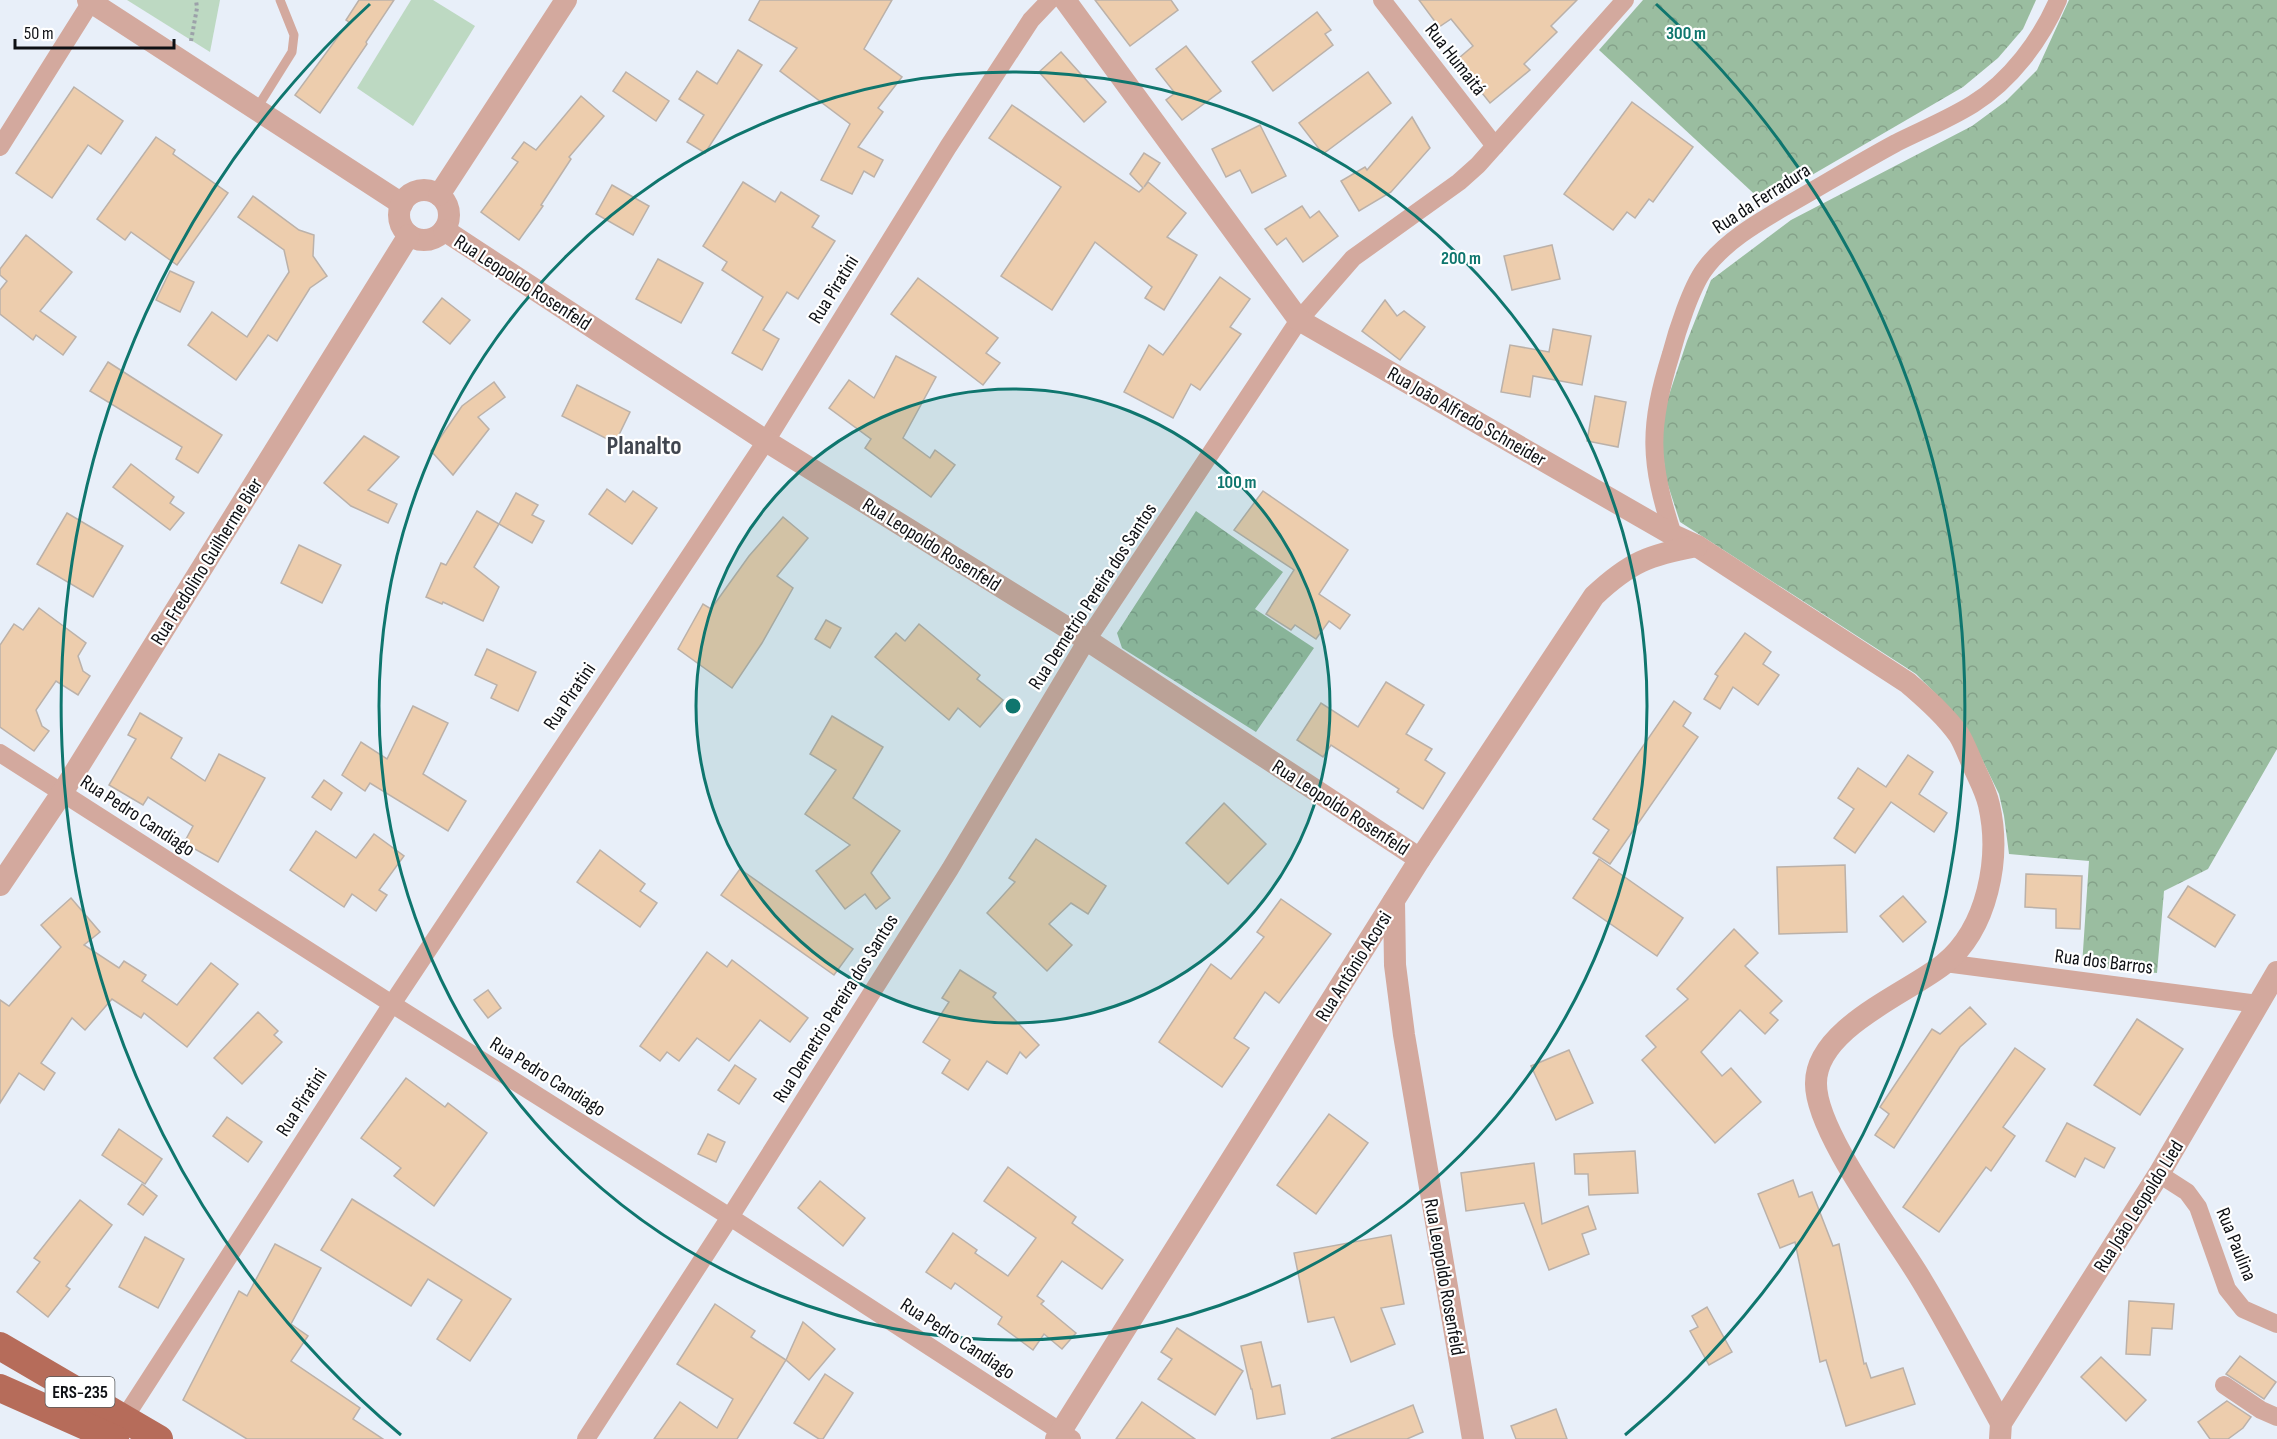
<svg xmlns="http://www.w3.org/2000/svg" width="2277" height="1439" viewBox="0 0 2277 1439" font-family="'Sofia Sans Condensed',sans-serif">
<style>
.green{fill:#bdd9c2}
.forest{fill:url(#forest-crowns)}
.building{fill:#edcdad;stroke:#bbb1a9;stroke-width:1.5}
.lines{fill:none;stroke-linecap:round;stroke-linejoin:round}
.path{stroke:#9ca1a9;stroke-width:4;stroke-dasharray:3 3;stroke-linecap:butt}
.service{stroke:#d3a99e;stroke-width:9}
.minor{stroke:#d3a99e;stroke-width:18}
.tertiary{stroke:#d3a99e;stroke-width:22}
.primary{stroke:#b66c5a;stroke-width:28}
.ring{fill:none;stroke:#0f766e;stroke-width:3}
.labels{text-anchor:middle;stroke-width:4.5;stroke-linejoin:round;paint-order:stroke}
.shield{fill:#fff;stroke:#56585a;stroke-width:1.5}
.shield-label{font-size:18px;font-weight:bold;fill:#0e1014}
.street-label{font-size:20px;fill:#0e1014;stroke:#fff}
.district-label{font-size:26px;font-weight:bold;fill:#41464f;stroke:#fff}
.centre{fill:#0f766e;stroke:#fff;stroke-width:3}
.ring-label{font-size:18px;text-anchor:middle;font-weight:bold;fill:#0f766e;stroke:#fff;stroke-width:4.5;stroke-linejoin:round;paint-order:stroke}
</style>
<defs>
<pattern id="forest-crowns" width="20" height="18" patternUnits="userSpaceOnUse" patternTransform="scale(1.5)"><rect width="20" height="18" fill="#9abda0"/><path d="M2 6a3 3 0 1 1 6 0M12 15a3 3 0 1 1 6 0" fill="none" stroke="#84a189"/></pattern>
</defs>
<rect width="100%" height="100%" fill="#e8eff9"/>
<!-- green -->
<g class="green">
<polygon points="127,0 220,0 210,52"/>
<polygon points="411,0 433,0 475,26 413,126 357,88"/>
</g>
<!-- forest -->
<g class="forest">
<polygon points="1643,0 2036,0 2023,29 1998,58 1963,87 1764,203 1599,50"/>
<polygon points="2069,0 2277,0 2277,749 2208,869 2164,891 2157,973 2082,966 2089,861 2009,854 2004,816 1999,794 1973,741 1949,707 1916,674 1680,522 1666,479 1661,437 1667,401 1687,341 1711,280 1791,220 1972,126 2006,101 2037,70"/>
<polygon points="1196,511 1283,572 1255,609 1314,648 1256,732 1122,648 1117,633"/>
</g>
<!-- building -->
<g class="building">
<polygon points="359,0 394,0 366,42 367,44 320,113 295,95 349,22 346,20"/>
<polygon points="760,0 892,0 864,49 902,77 878,108 883,112 858,147 883,160 874,177 864,171 852,194 821,180 850,124 780,71 797,48 749,20"/>
<polygon points="1095,0 1171,0 1178,10 1130,46"/>
<polygon points="1419,0 1577,0 1551,26 1557,32 1524,64 1530,70 1490,103 1458,63 1460,60 1459,58 1473,46 1451,19 1439,27"/>
<polygon points="1317,12 1331,30 1325,34 1333,45 1273,91 1252,62"/>
<polygon points="1186,46 1221,91 1182,120 1166,100 1175,93 1156,69"/>
<polygon points="738,50 762,65 705,153 687,142 704,115 679,99 697,71 717,84"/>
<polygon points="1061,52 1106,102 1084,122 1039,72"/>
<polygon points="626,72 669,101 656,121 613,91"/>
<polygon points="1368,72 1391,103 1323,154 1299,123"/>
<polygon points="74,87 123,121 101,154 88,145 52,198 16,173"/>
<polygon points="581,96 604,116 569,157 571,159 541,205 543,206 519,240 481,212 518,162 512,158 524,142 536,150"/>
<polygon points="1632,102 1693,147 1653,202 1649,199 1635,218 1627,212 1613,230 1564,194"/>
<polygon points="1012,105 1139,192 1143,188 1130,174 1144,153 1160,163 1144,187 1148,182 1186,213 1167,237 1197,255 1164,310 1145,298 1152,287 1095,242 1052,310 1001,276 1061,187 989,138"/>
<polygon points="1412,117 1430,148 1391,192 1359,211 1341,181 1365,167 1367,170"/>
<polygon points="1260,125 1286,176 1252,193 1240,170 1226,177 1212,149"/>
<polygon points="156,137 175,150 173,154 228,193 177,265 131,232 125,240 97,219"/>
<polygon points="743,182 775,202 781,192 819,216 812,227 835,241 798,299 787,292 763,330 779,339 762,370 732,353 763,297 722,270 727,262 703,246"/>
<polygon points="612,185 649,206 633,235 596,214"/>
<polygon points="253,196 299,230 314,235 313,256 327,276 310,288 277,341 268,335 236,380 188,345 212,312 247,337 289,272 284,250 238,217"/>
<polygon points="1302,206 1310,218 1319,211 1338,236 1303,262 1286,238 1277,245 1265,229"/>
<polygon points="26,235 72,272 40,311 76,337 63,355 36,335 33,340 0,314 0,290 7,281 0,275 0,269"/>
<polygon points="1552,245 1560,279 1512,290 1504,256"/>
<polygon points="658,259 703,283 681,323 636,299"/>
<polygon points="170,271 194,282 180,312 156,300"/>
<polygon points="1220,277 1250,299 1230,327 1241,334 1200,390 1191,384 1173,418 1124,392 1149,345 1163,355"/>
<polygon points="918,278 998,338 986,353 1000,363 983,385 891,314"/>
<polygon points="442,298 470,320 450,344 423,322"/>
<polygon points="1385,300 1397,316 1404,311 1425,327 1400,360 1362,331"/>
<polygon points="1553,329 1591,336 1582,385 1533,376 1530,397 1501,392 1510,345 1549,352"/>
<polygon points="896,356 936,377 903,438 930,458 935,450 955,465 931,497 865,448 871,439 829,408 849,380 874,398"/>
<polygon points="108,362 222,435 198,473 176,459 182,447 90,391"/>
<polygon points="494,382 505,397 478,417 489,429 453,475 431,451 462,406"/>
<polygon points="577,385 630,412 615,443 562,416"/>
<polygon points="1595,396 1626,402 1618,447 1587,441"/>
<polygon points="364,436 399,457 368,490 397,504 388,523 351,506 324,483"/>
<polygon points="131,464 174,497 170,503 184,513 170,530 113,487"/>
<polygon points="607,489 625,502 633,491 657,508 632,544 589,514"/>
<polygon points="1263,491 1348,550 1319,594 1350,615 1340,629 1329,621 1316,639 1295,625 1291,630 1266,614 1294,570 1234,530"/>
<polygon points="516,493 538,505 532,515 544,521 532,543 499,524"/>
<polygon points="477,511 499,524 474,567 499,587 483,621 443,602 442,604 426,597 441,563 446,565"/>
<polygon points="67,513 123,546 93,597 37,564"/>
<polygon points="783,517 808,538 777,576 793,588 762,643 732,688 678,649 703,604 711,609 749,556"/>
<polygon points="299,545 341,565 322,603 281,583"/>
<polygon points="39,608 86,643 78,656 83,671 90,676 78,695 56,681 36,710 42,726 49,731 34,751 0,727 0,645 14,624 23,630"/>
<polygon points="826,620 841,628 830,648 815,639"/>
<polygon points="919,624 980,675 977,679 1003,700 980,727 958,708 949,720 875,657 896,633 905,641"/>
<polygon points="1745,633 1771,652 1763,664 1779,675 1758,705 1733,687 1720,709 1704,699 1718,676 1715,674"/>
<polygon points="487,649 536,672 518,711 491,698 497,685 475,675"/>
<polygon points="1386,682 1424,705 1406,734 1432,749 1425,760 1445,773 1423,809 1397,792 1399,789 1331,745 1323,757 1297,740 1321,703 1358,727"/>
<polygon points="1674,701 1691,713 1683,726 1698,737 1610,864 1593,853 1609,830 1593,819"/>
<polygon points="413,706 448,723 423,774 466,801 448,831 370,783 365,791 342,775 361,742 387,759"/>
<polygon points="140,713 182,738 171,758 205,781 219,754 265,778 218,862 184,843 193,826 148,797 143,805 109,785 136,739 128,735"/>
<polygon points="832,716 883,747 853,798 900,831 871,873 890,898 876,909 865,894 845,909 816,871 850,845 805,814 836,770 810,754"/>
<polygon points="1908,755 1933,772 1919,794 1947,813 1934,832 1891,802 1855,853 1834,838 1854,809 1838,798 1858,768 1886,787"/>
<polygon points="324,780 342,793 331,810 312,797"/>
<polygon points="1224,803 1266,844 1228,884 1186,843"/>
<polygon points="316,831 356,858 374,834 404,856 379,890 387,895 376,911 352,894 344,907 290,870"/>
<polygon points="1036,839 1106,886 1088,914 1071,903 1049,924 1072,945 1047,971 987,913 1015,882 1009,878"/>
<polygon points="600,850 645,884 640,891 657,903 640,927 577,882"/>
<polygon points="1599,859 1683,918 1657,956 1573,898"/>
<polygon points="1845,865 1847,932 1779,934 1777,867"/>
<polygon points="740,869 853,949 834,975 721,895"/>
<polygon points="2026,874 2082,876 2080,929 2056,928 2056,909 2025,907"/>
<polygon points="2188,886 2235,915 2215,947 2168,917"/>
<polygon points="1903,896 1926,922 1903,942 1880,916"/>
<polygon points="71,898 100,932 84,945 119,968 124,961 146,975 142,981 177,1005 211,963 238,984 187,1047 144,1013 141,1018 112,999 85,1030 72,1018 41,1063 55,1073 44,1090 19,1073 0,1103 0,1000 9,1006 61,947 41,925"/>
<polygon points="1281,899 1331,934 1279,1003 1265,992 1234,1038 1249,1048 1222,1087 1159,1042 1211,964 1231,979 1264,937 1257,932"/>
<polygon points="1734,929 1758,953 1745,966 1782,1001 1770,1013 1778,1020 1765,1034 1740,1010 1701,1052 1722,1076 1731,1068 1761,1102 1715,1143 1642,1060 1656,1047 1646,1036 1688,999 1677,989"/>
<polygon points="707,952 727,967 732,960 808,1018 790,1042 760,1020 729,1061 697,1038 679,1061 667,1052 660,1061 640,1046"/>
<polygon points="960,970 996,993 993,997 1039,1045 1026,1058 1020,1052 1007,1074 987,1061 968,1090 942,1073 950,1060 923,1042 949,1002 942,998"/>
<polygon points="488,990 501,1008 488,1018 474,1000"/>
<polygon points="1970,1007 1986,1024 1960,1047 1894,1148 1875,1135 1889,1114 1880,1107 1932,1029 1940,1034"/>
<polygon points="258,1012 278,1031 274,1035 282,1042 242,1084 214,1058"/>
<polygon points="2137,1019 2183,1049 2140,1115 2094,1085"/>
<polygon points="2015,1048 2045,1069 2003,1127 2015,1136 1991,1171 1986,1167 1939,1232 1903,1207"/>
<polygon points="1569,1050 1593,1103 1556,1120 1531,1066"/>
<polygon points="735,1065 756,1079 739,1104 718,1090"/>
<polygon points="406,1078 445,1107 448,1103 487,1133 434,1206 394,1176 401,1168 361,1138"/>
<polygon points="1329,1114 1368,1143 1316,1214 1277,1185"/>
<polygon points="227,1117 262,1142 248,1162 213,1136"/>
<polygon points="2067,1123 2115,1148 2104,1168 2085,1158 2075,1177 2046,1161"/>
<polygon points="119,1129 162,1159 145,1184 102,1155"/>
<polygon points="708,1134 725,1142 716,1162 698,1154"/>
<polygon points="1635,1151 1638,1193 1589,1195 1588,1174 1575,1174 1574,1154"/>
<polygon points="1534,1163 1542,1224 1588,1206 1596,1229 1582,1234 1589,1254 1549,1270 1524,1203 1466,1211 1461,1173"/>
<polygon points="1008,1167 1076,1217 1072,1223 1123,1260 1102,1289 1062,1261 1037,1296 1044,1301 1041,1304 1076,1333 1062,1349 1044,1334 1033,1350 998,1324 1002,1317 955,1283 951,1289 926,1272 953,1233 977,1250 975,1253 1008,1276 1036,1238 984,1201"/>
<polygon points="1793,1180 1799,1197 1812,1192 1833,1246 1839,1244 1864,1364 1866,1363 1871,1378 1903,1368 1915,1404 1846,1426 1826,1360 1820,1362 1795,1242 1780,1248 1758,1194"/>
<polygon points="820,1181 865,1218 843,1246 798,1208"/>
<polygon points="142,1184 157,1196 143,1215 128,1204"/>
<polygon points="352,1199 511,1299 470,1361 437,1339 462,1300 428,1279 411,1306 321,1250"/>
<polygon points="80,1200 112,1225 66,1286 70,1289 48,1317 17,1292 40,1262 34,1258"/>
<polygon points="1391,1235 1404,1304 1381,1308 1395,1344 1351,1362 1334,1317 1308,1322 1294,1253"/>
<polygon points="145,1237 184,1259 158,1308 119,1287"/>
<polygon points="275,1244 321,1268 291,1324 308,1336 291,1361 360,1408 353,1419 383,1439 247,1439 183,1400 239,1291 247,1296"/>
<polygon points="2129,1301 2174,1304 2172,1329 2152,1328 2150,1355 2126,1354"/>
<polygon points="715,1304 755,1331 751,1337 786,1360 737,1439 654,1439 680,1402 717,1428 733,1399 677,1364"/>
<polygon points="1707,1307 1732,1352 1709,1365 1690,1331 1698,1327 1692,1316"/>
<polygon points="803,1322 835,1349 809,1380 786,1360"/>
<polygon points="1177,1328 1243,1371 1215,1415 1158,1379 1172,1359 1161,1352"/>
<polygon points="1261,1342 1272,1387 1280,1385 1285,1414 1257,1419 1252,1389 1251,1389 1241,1346"/>
<polygon points="2240,1356 2276,1382 2264,1399 2226,1374"/>
<polygon points="2101,1357 2146,1400 2126,1421 2081,1377"/>
<polygon points="825,1374 853,1393 823,1439 819,1439 794,1423"/>
<polygon points="2227,1401 2251,1417 2243,1428 2228,1439 2210,1439 2198,1422"/>
<polygon points="1142,1402 1195,1439 1116,1439"/>
<polygon points="1413,1405 1423,1432 1407,1439 1331,1439"/>
<polygon points="1556,1409 1567,1439 1516,1439 1511,1426"/>
</g>
<g class="lines">
<!-- path -->
<polyline class="path" points="191,41 197,8 196,0"/>
<!-- service -->
<polyline class="service" points="257,108 292,52 294,35 280,0"/>
<!-- minor -->
<g class="minor">
<polyline points="1382,0 1495,146"/>
<polyline points="0,147 91,2"/>
<path d="M1673,535C1649,461 1648,428 1671,354C1677,331 1691,288 1704,270C1724,242 1757,223 1786,206C1823,185 1859,163 1896,143C1922,130 1949,119 1973,104C2010,81 2041,40 2058,0"/>
<polyline points="0,753 392,1004 730,1217 1072,1439"/>
<polyline points="1945,963 2258,1004"/>
<polyline points="2159,1174 2187,1192 2198,1207 2227,1289 2243,1309 2277,1324"/>
<polyline points="2224,1385 2261,1410 2277,1417"/>
<polyline points="125,1417 392,1004 766,441 948,147 1031,20 1050,0"/>
<polyline points="586,1439 730,1217 950,869 1087,640 1299,320 1353,258 1459,182 1478,165 1625,0"/>
</g>
<!-- tertiary -->
<g class="tertiary">
<polyline points="88,0 402,204"/>
<path d="M1065,0L1299,320L1673,535L1697,546L1908,683C1926,699 1945,715 1959,735C1964,743 1968,754 1972,763C1978,777 1986,791 1989,805C2001,858 1988,928 1944,964C1908,993 1816,1028 1816,1083C1815,1132 1895,1235 1922,1281C1950,1327 1975,1376 2001,1423"/>
<circle cx="424" cy="215" r="25"/>
<polyline points="439,195 566,0"/>
<polyline points="444,230 766,441 1087,640 1420,859"/>
<polyline points="0,885 62,793 409,235"/>
<polyline points="1394,901 1395,965 1404,1035 1473,1439"/>
<path d="M1056,1439L1420,859L1594,596C1630,562 1649,555 1697,546"/>
<polyline points="2000,1439 2001,1423 2159,1174 2277,972"/>
</g>
<!-- primary -->
<g class="primary">
<polyline points="0,1346 159,1439"/>
<polyline points="0,1388 115,1439"/>
</g>
</g>
<!-- distance rings -->
<circle cx="1013" cy="706" r="317" fill="#0f766e" fill-opacity=".12"/>
<g class="ring">
<circle cx="1013" cy="706" r="317"/>
<circle cx="1013" cy="706" r="634"/>
<path d="M401 1435A952 952 0 0 1 370 4M1656 4A952 952 0 0 1 1625 1435"/>
</g>
<g class="labels">
<!-- shield labels -->
<rect class="shield" x="45.5" y="1377" width="69" height="30" rx="4.5"/>
<g class="shield-label">
<text x="80" y="1398">ERS-235</text>
</g>
<!-- street labels -->
<g class="street-label">
<text transform="translate(1456 59) rotate(52)" y="7">Rua Humaitá</text>
<text transform="translate(1761 198) rotate(-33)" y="7">Rua da Ferradura</text>
<text transform="translate(523 282) rotate(33)" y="7">Rua Leopoldo Rosenfeld</text>
<text transform="translate(833 289) rotate(-58)" y="7">Rua Piratini</text>
<text transform="translate(1467 416) rotate(30)" y="7">Rua João Alfredo Schneider</text>
<text transform="translate(932 544) rotate(32)" y="7">Rua Leopoldo Rosenfeld</text>
<text transform="translate(206 561) rotate(-58)" y="7">Rua Fredolino Guilherme Bier</text>
<text transform="translate(1092 596) rotate(-57)" y="7">Rua Demetrio Pereira dos Santos</text>
<text transform="translate(569 696) rotate(-56)" y="7">Rua Piratini</text>
<text transform="translate(1341 807) rotate(33)" y="7">Rua Leopoldo Rosenfeld</text>
<text transform="translate(138 815) rotate(33)" y="7">Rua Pedro Candiago</text>
<text transform="translate(2104 961) rotate(7)" y="7">Rua dos Barros</text>
<text transform="translate(1353 966) rotate(-58)" y="7">Rua Antônio Acorsi</text>
<text transform="translate(835 1008) rotate(-58)" y="7">Rua Demetrio Pereira dos Santos</text>
<text transform="translate(548 1076) rotate(32)" y="7">Rua Pedro Candiago</text>
<text transform="translate(301 1102) rotate(-57)" y="7">Rua Piratini</text>
<text transform="translate(2138 1206) rotate(-58)" y="7">Rua João Leopoldo Lied</text>
<text transform="translate(2237 1244) rotate(68)" y="7">Rua Paulina</text>
<text transform="translate(1445 1277) rotate(80)" y="7">Rua Leopoldo Rosenfeld</text>
<text transform="translate(958 1338) rotate(33)" y="7">Rua Pedro Candiago</text>
</g>
<!-- district labels -->
<g class="district-label">
<text x="644" y="454">Planalto</text>
</g>
</g>
<circle cx="1013" cy="706" r="9" class="centre"/>
<g class="ring-label">
<text x="1686" y="39">300 m</text>
<text x="1461" y="264">200 m</text>
<text x="1237" y="488">100 m</text>
</g>
<!-- scale -->
<path d="M15 39v9h159v-9" fill="none" stroke="#0e1014" stroke-width="3"/>
<text x="24" y="39" font-size="18" fill="#0e1014" stroke="#ffffff" stroke-width="4.5" paint-order="stroke">50 m</text>
</svg>
